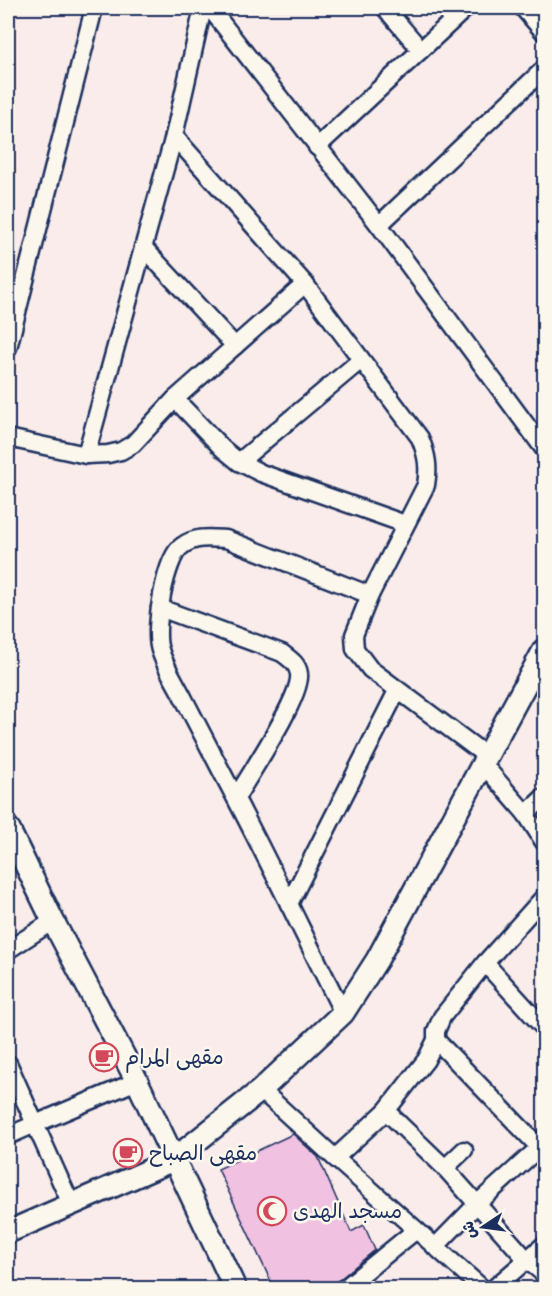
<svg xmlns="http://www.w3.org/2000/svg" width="552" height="1296" viewBox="0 0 552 1296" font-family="Mynerve,'Playpen Sans Arabic',sans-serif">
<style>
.building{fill:#f1c1e2;stroke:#1b2f5e;stroke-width:1.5}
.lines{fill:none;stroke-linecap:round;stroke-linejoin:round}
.minor-casing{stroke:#1b2f5e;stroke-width:21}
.tertiary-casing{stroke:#1b2f5e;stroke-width:26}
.minor{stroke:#fbf7ec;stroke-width:16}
.tertiary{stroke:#fbf7ec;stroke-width:21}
.labels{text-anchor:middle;stroke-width:5;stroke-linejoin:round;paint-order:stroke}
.poi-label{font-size:21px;fill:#1b2f5e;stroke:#fbf7ec;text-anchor:start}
</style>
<rect width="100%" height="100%" fill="#f9ecea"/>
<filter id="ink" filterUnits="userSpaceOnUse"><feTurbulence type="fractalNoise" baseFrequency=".0167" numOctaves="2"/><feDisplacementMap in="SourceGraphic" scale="12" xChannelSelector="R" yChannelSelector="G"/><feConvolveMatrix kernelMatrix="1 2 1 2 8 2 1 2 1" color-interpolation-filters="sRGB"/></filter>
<g filter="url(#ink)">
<!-- building -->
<polygon class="building" points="293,1134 318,1157 351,1232 364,1225 375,1250 339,1280 321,1288 274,1288 218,1169"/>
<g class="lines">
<!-- minor casing -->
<g class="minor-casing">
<g id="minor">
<polyline points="210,8 379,225 544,449"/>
<polyline points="385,8 421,50"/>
<polyline points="523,8 544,32"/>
<polyline points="317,147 466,8"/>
<polyline points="379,225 544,69"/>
<polyline points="143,247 235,346"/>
<path d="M305,284L420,438C427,455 429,467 426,485L370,595L354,635L355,649L370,669L488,757"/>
<polyline points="8,348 94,8"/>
<polyline points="175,399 223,449 239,462 261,473 405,524"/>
<polyline points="8,438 86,455 108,454 121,451 133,444 175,399 305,284 174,136 203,8"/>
<polyline points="86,455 174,136"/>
<polyline points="239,462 361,360"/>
<path d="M160,608L282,653C290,659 298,664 299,674C302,697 249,775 236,798"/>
<polyline points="483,764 526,814"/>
<polyline points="544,797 526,814 544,842"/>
<polyline points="289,904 397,691"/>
<polyline points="8,950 53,921"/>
<polyline points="485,963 544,1028"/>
<path d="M343,1013C304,935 267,857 226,780C212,753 198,726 184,699C176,683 165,667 160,650C153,630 165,557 182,546C195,536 210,538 226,539L370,595"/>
<polyline points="436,1040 544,1152"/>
<polyline points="8,1063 35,1124 8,1136"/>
<polyline points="261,1090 335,1158 386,1111 426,1060 436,1040 436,1031 442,1017 485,963 544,897"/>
<polyline points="386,1111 445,1168 527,1260 544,1274"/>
<polyline points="335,1158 482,1288"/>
<polyline points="445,1168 464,1150"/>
<polyline points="71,1204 35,1124 137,1081"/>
<polyline points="435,1247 478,1203 540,1147"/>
<polyline points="345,1288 416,1230"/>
<polyline points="494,1288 544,1245"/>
</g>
</g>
<!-- tertiary casing -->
<g class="tertiary-casing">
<g id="tertiary">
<polyline points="8,828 53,921 137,1081 235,1288"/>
<polyline points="8,1232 173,1160 261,1090 343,1013 377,960 544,650"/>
</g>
</g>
<!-- minor -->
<use href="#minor" class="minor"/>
<!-- tertiary -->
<use href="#tertiary" class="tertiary"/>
</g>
</g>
<!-- icons -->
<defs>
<g id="cafe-ring" transform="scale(1.5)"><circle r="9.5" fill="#fbf7ec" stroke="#d1495b" stroke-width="1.5"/><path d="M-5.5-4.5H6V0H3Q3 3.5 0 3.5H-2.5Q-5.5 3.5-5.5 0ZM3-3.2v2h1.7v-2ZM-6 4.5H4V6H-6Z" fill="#d1495b"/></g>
<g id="mosque-ring" transform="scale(1.5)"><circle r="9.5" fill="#fbf7ec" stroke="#d1495b" stroke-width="1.5"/><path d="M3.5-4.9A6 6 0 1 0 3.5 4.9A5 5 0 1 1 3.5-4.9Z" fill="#d1495b"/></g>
</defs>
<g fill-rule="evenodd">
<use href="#cafe-ring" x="104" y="1057"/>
<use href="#cafe-ring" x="128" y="1153"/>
<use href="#mosque-ring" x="272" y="1211"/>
</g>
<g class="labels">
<!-- poi labels -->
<g class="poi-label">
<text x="125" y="1064">مقهى المرام</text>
<text x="149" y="1160">مقهى الصباح</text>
<text x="293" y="1218">مسجد الهدى</text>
</g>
</g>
<!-- margin -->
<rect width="552" height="1296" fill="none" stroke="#fbf7ec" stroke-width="30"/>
<rect x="15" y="15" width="522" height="1266" fill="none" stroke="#1b2f5e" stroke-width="2" filter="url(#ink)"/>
<!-- north arrow -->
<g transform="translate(483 1227) rotate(257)" stroke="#fbf7ec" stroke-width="4.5" paint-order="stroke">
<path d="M0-4.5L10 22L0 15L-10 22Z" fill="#1b2f5e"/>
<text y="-9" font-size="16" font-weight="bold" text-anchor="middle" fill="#1b2f5e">ش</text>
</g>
</svg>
